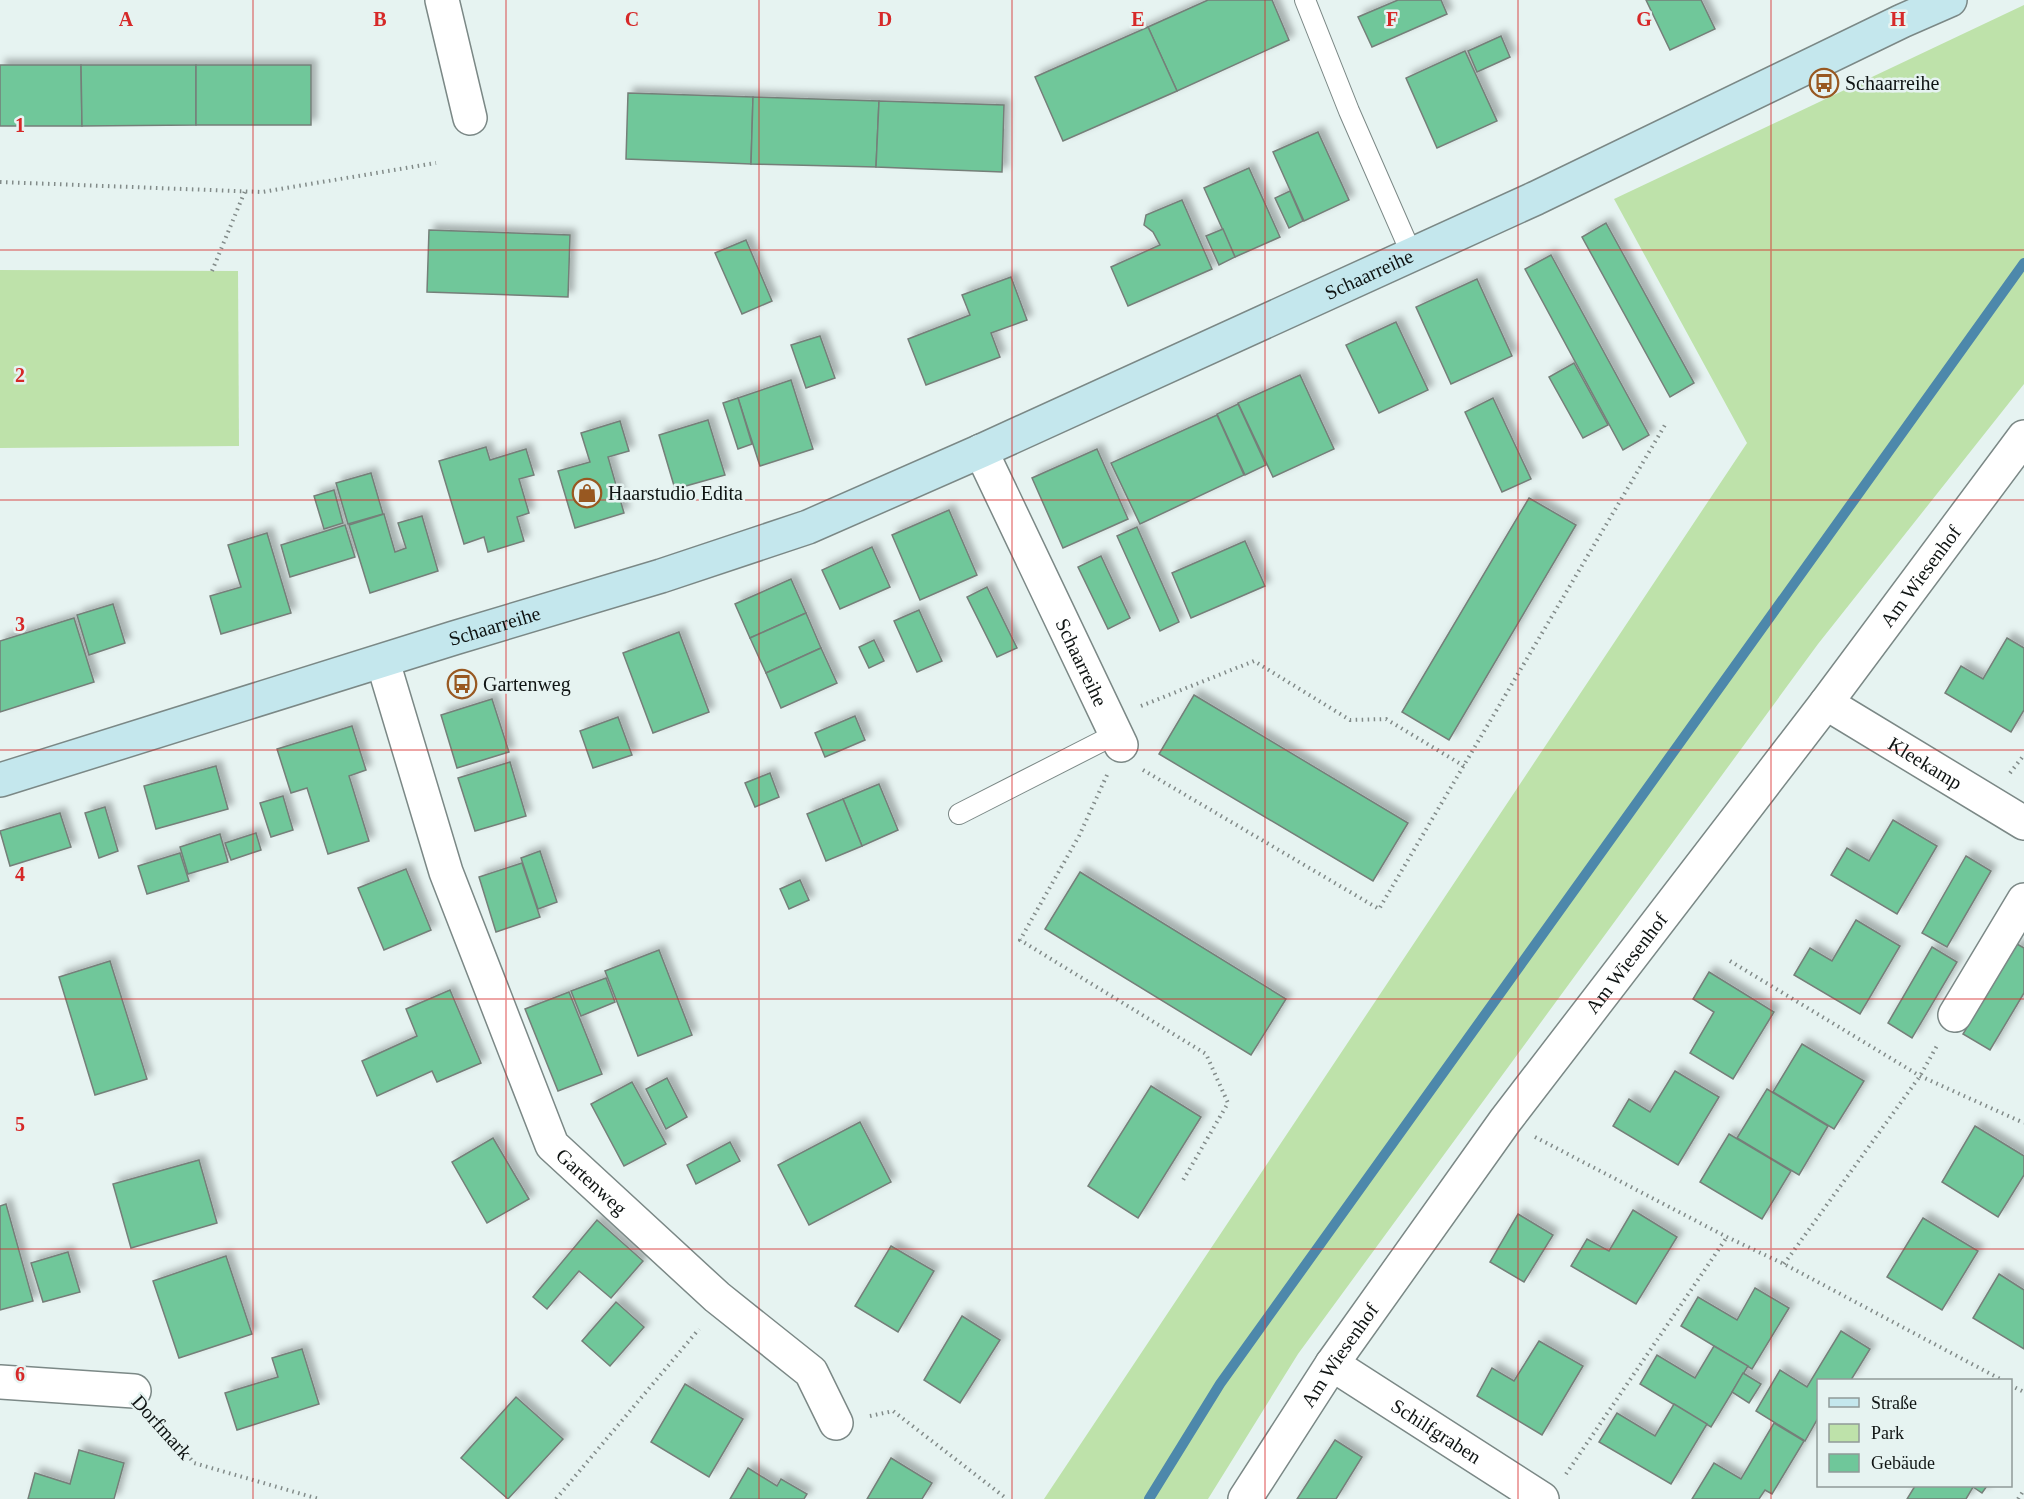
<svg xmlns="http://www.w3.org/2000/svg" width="2024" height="1499" viewBox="0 0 2024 1499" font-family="'Times New Roman',serif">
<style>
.green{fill:#bee2aa}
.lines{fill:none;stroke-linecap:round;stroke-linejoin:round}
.stream{stroke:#4d88ab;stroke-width:10}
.building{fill:#6fc79a;stroke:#757f79;stroke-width:1.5;filter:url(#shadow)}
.lane-casing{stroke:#7b8886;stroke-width:22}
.street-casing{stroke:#7b8886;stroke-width:36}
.secondary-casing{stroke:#7b8886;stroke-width:36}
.path{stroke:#828b89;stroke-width:4;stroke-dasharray:1.5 4.5;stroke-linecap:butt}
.lane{stroke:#fff;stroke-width:20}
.street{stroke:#fff;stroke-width:33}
.secondary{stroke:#c4e7ed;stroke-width:33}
.grid{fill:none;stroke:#d62828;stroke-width:1.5;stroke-opacity:0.55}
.labels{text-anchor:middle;stroke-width:5;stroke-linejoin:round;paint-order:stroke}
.poi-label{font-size:20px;fill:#0f1413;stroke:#e6f3f1;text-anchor:start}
.street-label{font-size:20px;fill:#0f1413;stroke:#e6f3f1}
.grid-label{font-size:20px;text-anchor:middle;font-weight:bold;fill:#d62828;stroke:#e6f3f1;stroke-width:5;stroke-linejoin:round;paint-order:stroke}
</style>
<defs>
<filter id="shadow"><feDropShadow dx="5.5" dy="-5.5" stdDeviation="3" flood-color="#0004"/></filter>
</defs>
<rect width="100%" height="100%" fill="#e6f3f1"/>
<!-- green -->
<g class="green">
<polygon points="2024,5 2024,384 1818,644 1298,1354 1208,1499 1044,1499 1747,443 1614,199"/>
<polygon points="0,270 238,271 239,446 0,448"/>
</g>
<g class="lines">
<!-- stream -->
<polyline class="stream" points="1149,1499 1220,1384 2024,263"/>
</g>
<!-- building -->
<g class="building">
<polygon points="1208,0 1272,0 1289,40 1177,91 1148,27"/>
<polygon points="1398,0 1441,0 1447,14 1372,47 1358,17"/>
<polygon points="1646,0 1701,0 1715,29 1670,50"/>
<polygon points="1148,27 1177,91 1063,141 1035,77"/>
<polygon points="1501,36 1510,57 1477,72 1468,51"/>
<polygon points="1465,51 1497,121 1437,148 1406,78"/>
<polygon points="0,65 81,65 82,126 0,126"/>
<polygon points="81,65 196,65 196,125 82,126"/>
<rect x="196" y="65" width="115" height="60"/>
<polygon points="628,93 753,97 751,164 626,159"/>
<polygon points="753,97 879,101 876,167 751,164"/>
<polygon points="879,101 1004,105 1002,172 876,167"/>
<polygon points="1318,132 1349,200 1304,221 1273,152"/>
<polygon points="1249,168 1280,237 1235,257 1204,188"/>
<polygon points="1290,191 1303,221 1289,228 1275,198"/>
<polygon points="1182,200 1212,269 1128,306 1111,267 1160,245 1153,232 1144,225 1146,215"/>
<polygon points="1606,223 1694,383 1670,397 1582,237"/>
<polygon points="1223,229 1235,257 1219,265 1206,236"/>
<polygon points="429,230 570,235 568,297 427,292"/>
<polygon points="746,240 772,301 742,314 715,253"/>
<polygon points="1551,255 1649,435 1623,450 1525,269"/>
<polygon points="1011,277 1027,320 991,333 1000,357 926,385 908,339 970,315 962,295"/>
<polygon points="1477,279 1512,356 1451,384 1416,307"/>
<polygon points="1396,322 1428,390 1379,413 1346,345"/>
<polygon points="820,336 835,378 806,388 791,345"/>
<polygon points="1574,363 1608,425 1583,438 1549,377"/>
<polygon points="1300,375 1334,449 1273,477 1238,403"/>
<polygon points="791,380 813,449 760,466 738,398"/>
<polygon points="738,398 752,444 738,449 723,403"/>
<polygon points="1493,398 1531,479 1502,492 1465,412"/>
<polygon points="1238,404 1266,465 1245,475 1217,414"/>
<polygon points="1217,415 1244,475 1140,524 1111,463"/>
<polygon points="708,420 725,475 675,489 659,435"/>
<polygon points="620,421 629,451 608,457 624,513 575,528 558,471 590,462 581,433"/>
<polygon points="486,447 490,460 526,449 534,475 519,479 529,513 517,517 524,541 488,552 484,537 464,544 439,461"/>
<polygon points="1097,449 1128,519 1063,548 1032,478"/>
<polygon points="371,473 383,514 348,524 336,483"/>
<polygon points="334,490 343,523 324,529 314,496"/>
<polygon points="1529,498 1576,525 1449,740 1402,712"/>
<polygon points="949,510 977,575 920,600 892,535"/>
<polygon points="384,514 395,552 406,548 398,523 422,516 438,571 370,593 349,525"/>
<polygon points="345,525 355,557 290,577 281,545"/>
<polygon points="1137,527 1179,622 1160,631 1117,536"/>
<polygon points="267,533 291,613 221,634 210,596 241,587 228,545"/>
<polygon points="1245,541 1265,586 1191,618 1172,573"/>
<polygon points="872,547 890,587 840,609 822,570"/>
<polygon points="1101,556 1130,618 1108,629 1078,567"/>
<polygon points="791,579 806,613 750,638 735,604"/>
<polygon points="987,587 1017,648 997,657 967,597"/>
<polygon points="113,604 125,643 89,655 77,615"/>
<polygon points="919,610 942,661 917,672 894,621"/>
<polygon points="806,613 821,648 766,673 750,638"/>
<polygon points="74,618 94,682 0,712 0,641"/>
<polygon points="679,632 709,712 653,733 623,653"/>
<polygon points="2007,638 2024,648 2024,710 2011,732 1945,693 1961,666 1983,679"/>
<polygon points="874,640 884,661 869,668 859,647"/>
<polygon points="821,648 837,683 781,708 766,673"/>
<polygon points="1194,695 1408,823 1373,881 1159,754"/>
<polygon points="492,699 509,752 457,768 441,715"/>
<polygon points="855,716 865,740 825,757 815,733"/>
<polygon points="618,717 632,755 593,768 580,731"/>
<polygon points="352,726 366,770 349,776 369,841 328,854 307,788 291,793 277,749"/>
<polygon points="510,762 526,816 475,831 458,778"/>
<polygon points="216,766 228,809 156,829 144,786"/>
<polygon points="770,773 779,797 755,807 745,783"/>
<polygon points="879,784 898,830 862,846 843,799"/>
<polygon points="283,796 293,830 271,837 260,803"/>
<polygon points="843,799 862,846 826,861 807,814"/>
<polygon points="105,807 118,851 99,858 85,813"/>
<polygon points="60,813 71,847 10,866 0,831"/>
<polygon points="1893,820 1937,846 1897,914 1831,875 1847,848 1869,861"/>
<polygon points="256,833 261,850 231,860 225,843"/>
<polygon points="220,834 228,862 188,874 180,847"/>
<polygon points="540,851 557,902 538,909 521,858"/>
<polygon points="180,853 189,881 147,894 138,866"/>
<polygon points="1966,856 1991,871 1947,947 1922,933"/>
<polygon points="522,863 540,917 496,932 479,877"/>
<polygon points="406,869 431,930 384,950 358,888"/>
<polygon points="1080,872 1286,999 1251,1055 1045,929"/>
<polygon points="800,880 809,900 789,909 780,889"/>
<polygon points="1856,920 1900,946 1860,1014 1794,975 1810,948 1832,961"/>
<polygon points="2017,944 2024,948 2024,993 1990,1050 1963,1034"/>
<polygon points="1932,947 1957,962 1912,1038 1888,1023"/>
<polygon points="659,950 692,1035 638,1056 605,971"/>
<polygon points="110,961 147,1079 95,1095 59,977"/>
<polygon points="1709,972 1774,1012 1733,1079 1690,1053 1714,1012 1693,999"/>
<polygon points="606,978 615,1002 581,1016 571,991"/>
<polygon points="450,990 481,1063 437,1082 432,1071 377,1096 362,1061 417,1036 406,1009"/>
<polygon points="569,992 602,1074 558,1091 525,1009"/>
<polygon points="1802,1044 1864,1081 1834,1129 1773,1092"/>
<polygon points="1675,1071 1719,1097 1678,1165 1613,1126 1629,1099 1650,1112"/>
<polygon points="667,1078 687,1117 666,1129 646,1089"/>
<polygon points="632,1082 666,1144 624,1166 591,1104"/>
<polygon points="1151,1086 1201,1117 1138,1218 1088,1186"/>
<polygon points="1767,1089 1828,1126 1799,1175 1737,1138"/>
<polygon points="860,1122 891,1182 809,1225 778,1165"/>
<polygon points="1975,1126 2024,1156 2024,1175 1998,1217 1942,1182"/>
<polygon points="1729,1134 1791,1171 1762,1219 1700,1182"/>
<polygon points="493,1138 529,1199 487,1223 452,1162"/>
<polygon points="730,1142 740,1161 696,1184 687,1165"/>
<polygon points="199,1160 217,1223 131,1248 113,1184"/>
<polygon points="6,1204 33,1301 0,1310 0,1206"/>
<polygon points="1633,1210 1677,1237 1636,1304 1571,1266 1587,1239 1609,1251"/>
<polygon points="1518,1214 1553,1235 1524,1282 1490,1262"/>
<polygon points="1923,1218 1978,1251 1942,1310 1887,1277"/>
<polygon points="597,1220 643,1261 611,1298 579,1271 547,1309 533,1297"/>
<polygon points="891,1246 934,1271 898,1332 855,1306"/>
<polygon points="68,1252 80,1292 43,1302 31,1263"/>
<polygon points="226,1256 252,1334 179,1358 153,1281"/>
<polygon points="1999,1274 2024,1290 2024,1349 1973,1318"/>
<polygon points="1755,1288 1789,1308 1752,1369 1681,1326 1698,1297 1737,1320"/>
<polygon points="616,1302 644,1327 610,1366 582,1341"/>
<polygon points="962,1316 1000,1340 960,1403 924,1380"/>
<polygon points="1841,1331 1870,1349 1851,1380 1818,1380 1818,1418 1805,1441 1756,1411 1780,1370 1807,1387"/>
<polygon points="1539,1341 1583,1366 1542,1435 1477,1396 1492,1368 1514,1381"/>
<polygon points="1714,1346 1748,1366 1711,1427 1640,1384 1657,1355 1695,1378"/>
<polygon points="302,1349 319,1404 237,1430 225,1393 278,1377 272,1358"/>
<polygon points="1743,1373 1761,1384 1749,1403 1732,1392"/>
<polygon points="685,1384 743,1419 709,1477 651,1442"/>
<polygon points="516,1397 563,1439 508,1499 461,1458"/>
<polygon points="1674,1404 1707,1424 1671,1484 1599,1442 1617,1413 1655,1436"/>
<polygon points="1774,1423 1804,1441 1772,1494 1765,1490 1759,1499 1692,1499 1714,1463 1741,1479"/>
<polygon points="1335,1440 1362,1457 1336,1499 1297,1499"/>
<polygon points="79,1450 124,1463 114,1499 28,1499 35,1473 70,1484"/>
<polygon points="891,1458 932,1483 922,1499 867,1499"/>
<polygon points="748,1468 777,1486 781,1479 807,1494 804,1499 730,1499"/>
<polygon points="1915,1486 1987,1486 1982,1493 1973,1487 1966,1499 1907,1499"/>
</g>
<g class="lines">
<!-- lane casing -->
<g class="lane-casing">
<g id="lane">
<polyline points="1305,0 1349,111 1412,255"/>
<polyline points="959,814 1116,734"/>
</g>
</g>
<!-- street casing -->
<g class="street-casing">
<g id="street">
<polyline points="442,0 470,118"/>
<path id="s1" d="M981,451L1121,745"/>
<path id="s2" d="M383,662L446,872L552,1145L717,1297L811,1372L836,1423"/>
<path id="s3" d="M1826,703L2024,823"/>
<polyline points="1955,1015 2024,900"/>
<path id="s4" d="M1332,1364L1542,1499"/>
<polyline points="0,1382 134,1391"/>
<path id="s5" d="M1245,1499L1332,1364L1505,1121L1826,703L2024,437"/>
</g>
</g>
<!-- secondary casing -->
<g class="secondary-casing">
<g id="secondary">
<path id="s6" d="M0,780L454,638L661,576L808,527L981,451L1536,198L1902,21L1950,0"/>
</g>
</g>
<!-- path -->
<g class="path">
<polyline points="0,182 262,192 436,163"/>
<polyline points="212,271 245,191"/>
<polyline points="1141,706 1254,661 1350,720 1386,719 1464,766"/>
<polyline points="1143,770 1379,909 1665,425"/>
<polyline points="2010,773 2024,755"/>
<polyline points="1107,775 1079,836 1020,940 1206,1054 1228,1103 1182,1182"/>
<polyline points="1730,961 1920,1076 2024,1123"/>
<polyline points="1535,1137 1727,1237 1784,1264 2002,1380"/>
<polyline points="1784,1264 1920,1076 1938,1044"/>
<polyline points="2010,1385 2024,1392"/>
<polyline points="870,1416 893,1411 1007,1499"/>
<polyline points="156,1417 194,1463 319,1499"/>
<polyline points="1566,1474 1727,1237"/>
<polyline points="556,1499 699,1329"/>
<polyline points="2018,1499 2024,1490"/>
</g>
<!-- lane -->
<use href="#lane" class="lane"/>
<!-- street -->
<use href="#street" class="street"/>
<!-- secondary -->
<use href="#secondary" class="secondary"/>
</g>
<!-- grid -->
<path class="grid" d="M253,0V1499M506,0V1499M759,0V1499M1012,0V1499M1265,0V1499M1518,0V1499M1771,0V1499M0,250H2024M0,500H2024M0,750H2024M0,999H2024M0,1249H2024"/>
<!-- icons -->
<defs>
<g id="bus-ring" transform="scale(1.5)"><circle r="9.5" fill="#e6f3f1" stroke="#985821" stroke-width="1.5"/><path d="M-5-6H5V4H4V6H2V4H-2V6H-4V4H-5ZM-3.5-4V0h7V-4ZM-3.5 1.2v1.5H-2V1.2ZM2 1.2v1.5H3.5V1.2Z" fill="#985821"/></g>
<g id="shop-ring" transform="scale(1.5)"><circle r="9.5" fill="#e6f3f1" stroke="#985821" stroke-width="1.5"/><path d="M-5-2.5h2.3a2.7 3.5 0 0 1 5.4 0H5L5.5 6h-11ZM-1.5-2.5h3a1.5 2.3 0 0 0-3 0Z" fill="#985821"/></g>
</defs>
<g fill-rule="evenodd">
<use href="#bus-ring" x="1824" y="83"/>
<use href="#shop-ring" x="587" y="493"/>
<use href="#bus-ring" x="462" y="684"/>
</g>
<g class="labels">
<!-- poi labels -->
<g class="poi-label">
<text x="1845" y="90">Schaarreihe</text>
<text x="608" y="500">Haarstudio Edita</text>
<text x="483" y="691">Gartenweg</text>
</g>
<!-- street labels -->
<g class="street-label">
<text dy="7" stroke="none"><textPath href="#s6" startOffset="1462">Schaarreihe</textPath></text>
<text dy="7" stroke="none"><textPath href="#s5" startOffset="1144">Am Wiesenhof</textPath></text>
<text dy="7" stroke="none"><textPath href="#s6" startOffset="518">Schaarreihe</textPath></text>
<text dy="7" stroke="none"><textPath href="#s1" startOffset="234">Schaarreihe</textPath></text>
<text dy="7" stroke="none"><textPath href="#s3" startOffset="116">Kleekamp</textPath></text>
<text dy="7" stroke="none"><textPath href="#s5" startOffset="658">Am Wiesenhof</textPath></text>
<text dy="7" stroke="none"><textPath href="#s2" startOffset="566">Gartenweg</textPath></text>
<text dy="7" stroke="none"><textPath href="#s5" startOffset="172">Am Wiesenhof</textPath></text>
<text transform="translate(162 1427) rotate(48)" y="7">Dorfmark</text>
<text dy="7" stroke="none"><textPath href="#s4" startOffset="124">Schilfgraben</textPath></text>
</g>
</g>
<g class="grid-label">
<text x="126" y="26">A</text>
<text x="380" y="26">B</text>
<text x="632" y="26">C</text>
<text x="885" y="26">D</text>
<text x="1138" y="26">E</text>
<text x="1392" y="26">F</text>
<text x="1644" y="26">G</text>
<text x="1898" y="26">H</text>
<text x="20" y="132">1</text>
<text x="20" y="382">2</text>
<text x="20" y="631">3</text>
<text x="20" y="881">4</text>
<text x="20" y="1131">5</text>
<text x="20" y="1381">6</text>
</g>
<!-- legend -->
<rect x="1817" y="1379" width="195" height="108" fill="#e6f3f1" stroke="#909a98" stroke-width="1.5"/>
<rect x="1829" y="1398" width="30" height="9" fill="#c4e7ed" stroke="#909a98" stroke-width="1.5"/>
<text x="1871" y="1409" font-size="18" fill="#0f1413">Straße</text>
<rect x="1829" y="1424" width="30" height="18" fill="#bee2aa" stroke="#909a98" stroke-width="1.5"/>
<text x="1871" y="1439" font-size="18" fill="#0f1413">Park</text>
<rect x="1829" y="1454" width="30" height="18" fill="#6fc79a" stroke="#909a98" stroke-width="1.5"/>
<text x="1871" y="1469" font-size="18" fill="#0f1413">Gebäude</text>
</svg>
